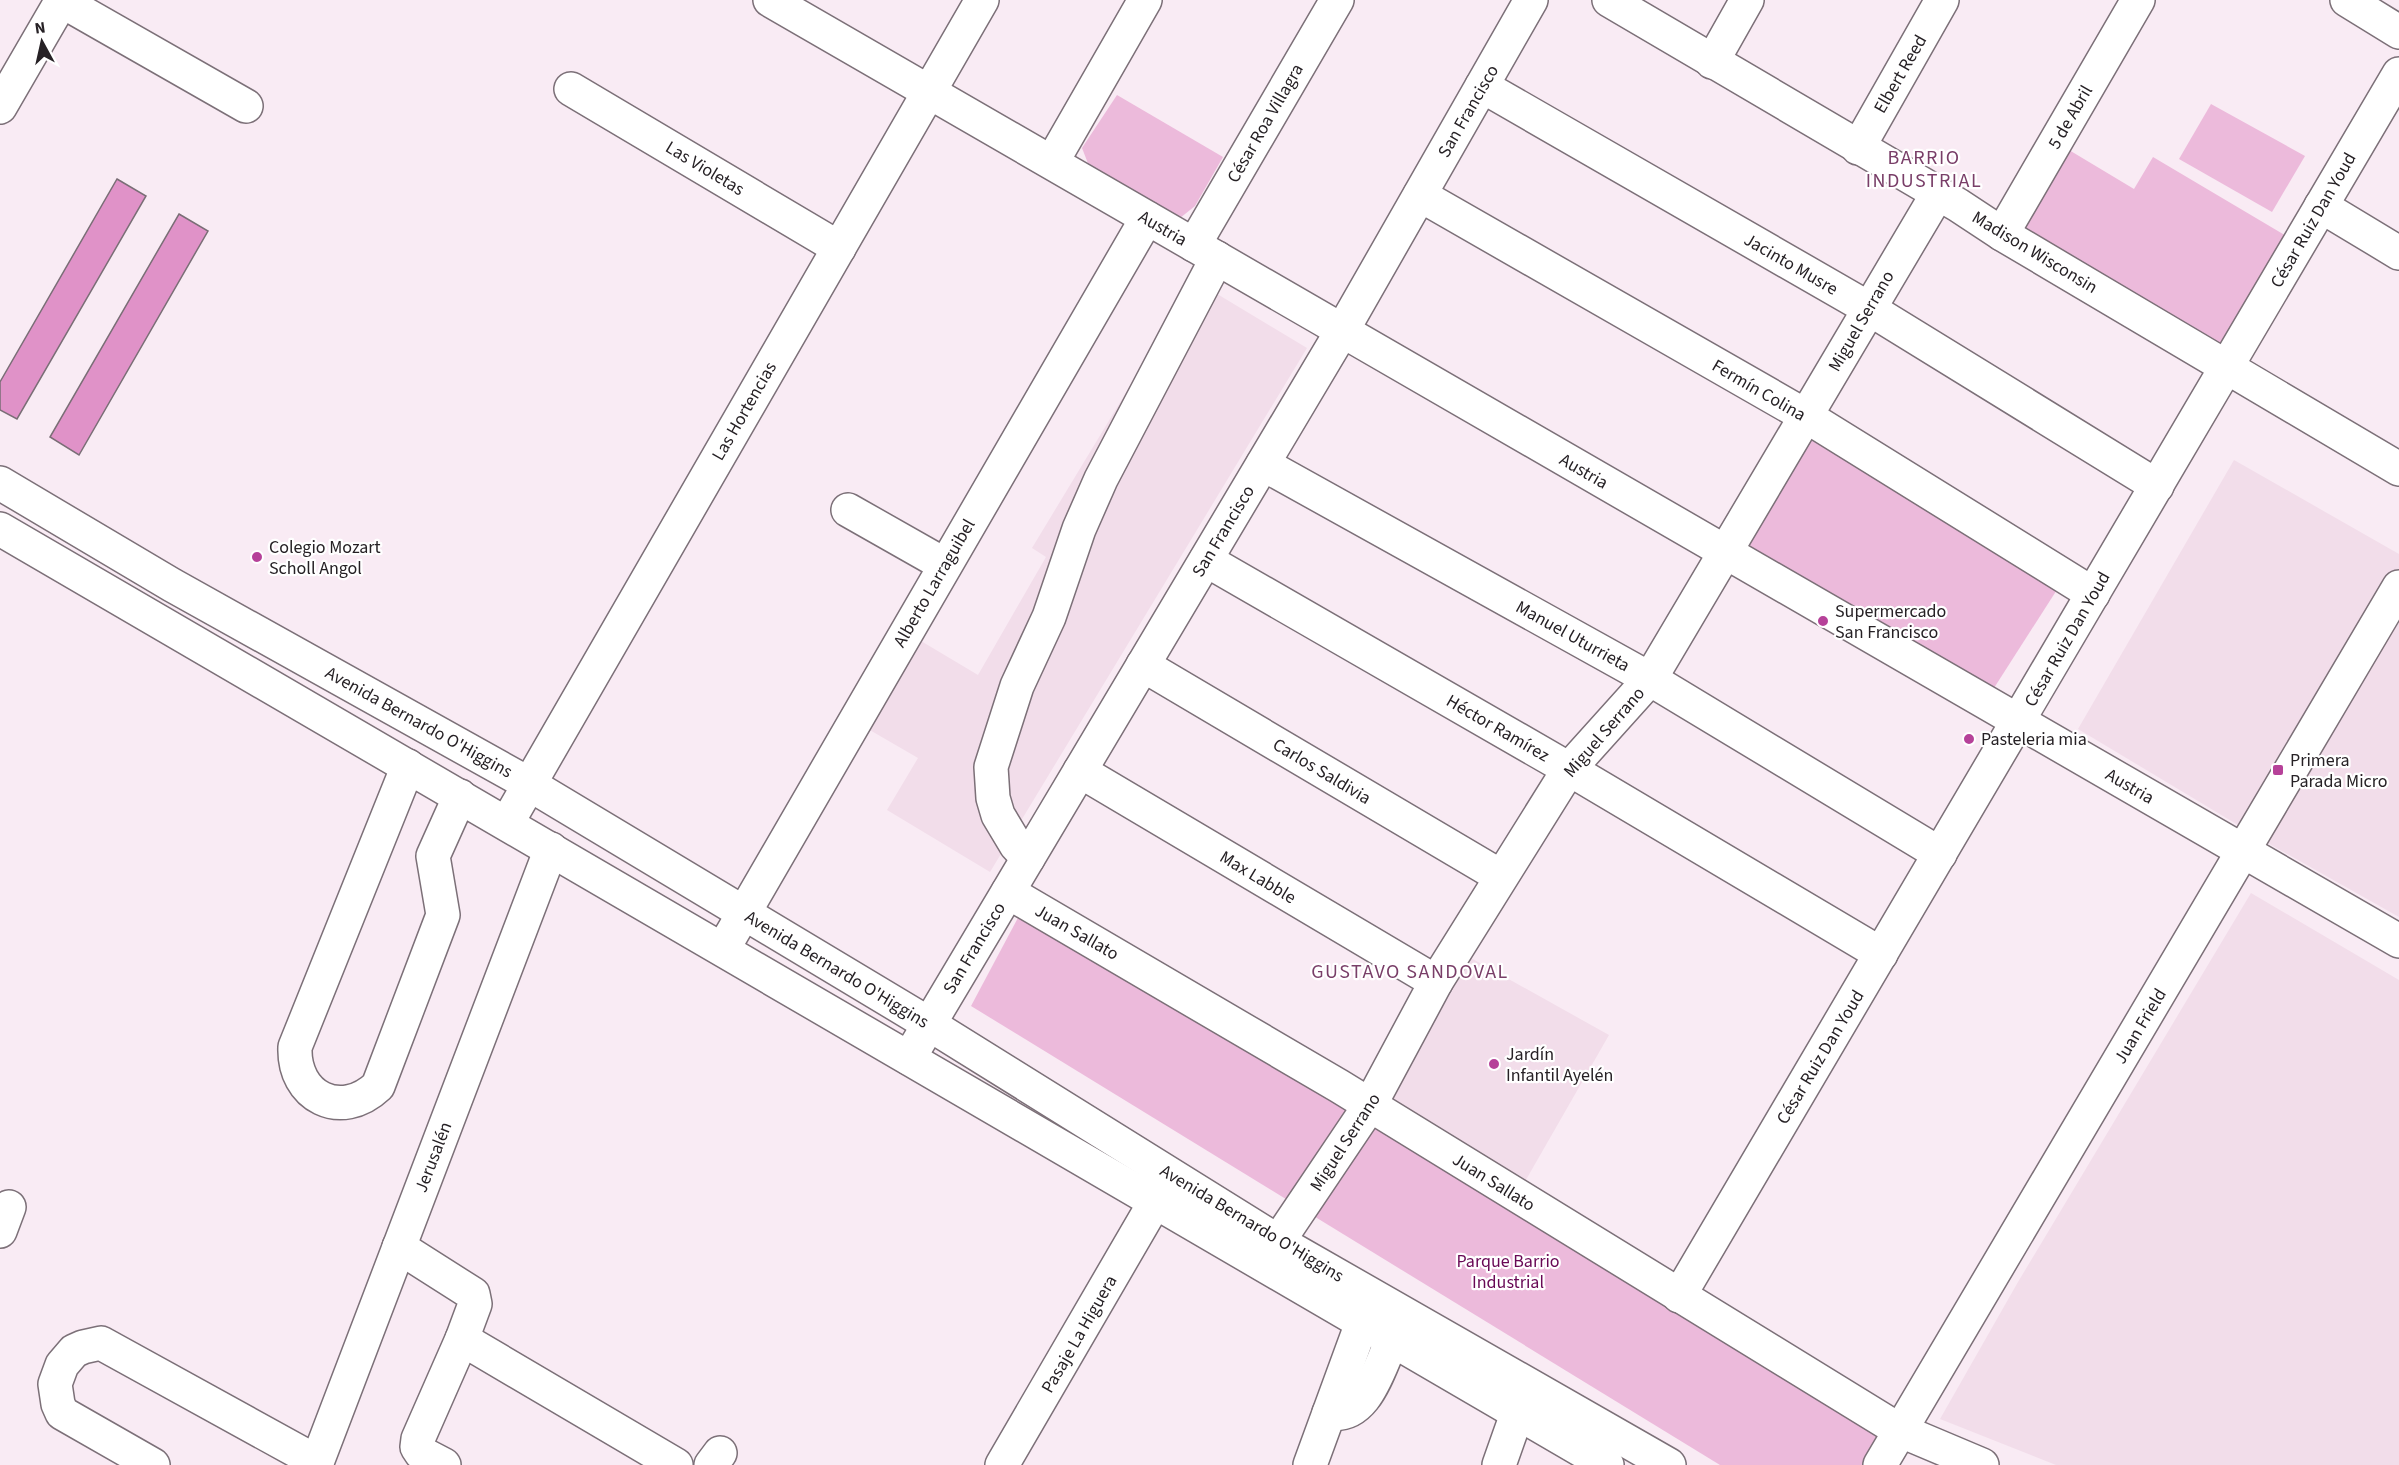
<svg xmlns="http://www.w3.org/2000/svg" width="2399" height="1465" viewBox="0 0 2399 1465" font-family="'Source Sans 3',sans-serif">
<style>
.built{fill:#f2ddea}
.green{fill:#ecbadb}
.building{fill:#e092c8;stroke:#7a6e76;stroke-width:1.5}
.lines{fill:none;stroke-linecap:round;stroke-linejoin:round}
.minor-casing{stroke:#7c7078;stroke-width:36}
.major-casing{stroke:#7c7078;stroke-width:36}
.minor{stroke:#fff;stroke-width:33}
.major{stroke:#fff;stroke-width:33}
.poi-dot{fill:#b64199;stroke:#fff;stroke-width:2}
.labels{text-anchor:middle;stroke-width:4.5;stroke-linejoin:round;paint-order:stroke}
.street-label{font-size:18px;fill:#262125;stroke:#fff}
.poi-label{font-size:18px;fill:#262125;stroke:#fff;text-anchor:start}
.park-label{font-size:18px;fill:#680855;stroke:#fff}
.neighbourhood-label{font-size:20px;letter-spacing:1.5px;fill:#793e68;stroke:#fff}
</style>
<rect width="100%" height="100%" fill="#f9ebf4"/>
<!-- built -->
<g class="built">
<polygon points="1194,280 1307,348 990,872 887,810 918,758 868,729 921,641 978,675 1046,557 1032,548"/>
<polygon points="2234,460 2399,554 2399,917 2273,846 2078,729"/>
<polygon points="2251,893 2399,980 2399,1465 2056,1465 1940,1419 2018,1282"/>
<polygon points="1462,953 1609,1035 1523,1185 1377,1093"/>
</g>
<!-- green -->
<g class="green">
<polygon points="1117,95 1223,157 1195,206 1180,218 1089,166 1082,148"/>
<polygon points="2211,104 2305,156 2272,212 2179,159"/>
<polygon points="2069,150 2134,189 2153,157 2288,237 2223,347 2022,229"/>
<polygon points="1798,426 2060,585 1994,688 1732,540"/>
<polygon points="1021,912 1510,1208 1880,1437 1864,1465 1720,1465 971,1006"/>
</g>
<!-- building -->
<g class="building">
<polygon points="117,179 146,196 17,419 0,410 0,382"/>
<polygon points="179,214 208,231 79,455 50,437"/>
</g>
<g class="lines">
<!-- minor casing -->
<g class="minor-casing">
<g id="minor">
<polyline points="770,0 2399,941"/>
<polyline points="1609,0 1958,205 2002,234 2399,469"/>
<polyline points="2347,0 2399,32"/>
<polyline points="62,1 246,106"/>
<polyline points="1712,62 1747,0"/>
<polyline points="1482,86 1868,308 2157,486"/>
<polyline points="571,89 839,248"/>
<polyline points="0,107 62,0"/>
<polyline points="1858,148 1942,0"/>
<polyline points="1052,162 1145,0"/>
<polyline points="1420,195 1806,416 2093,594"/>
<polyline points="2321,206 2399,253"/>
<polyline points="2002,234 2138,0"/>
<polyline points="1194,245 1337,0"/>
<polyline points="1263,464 1650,679 1940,854"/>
<polyline points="848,510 945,565"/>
<polyline points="1206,560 1569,769 1881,954"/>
<polyline points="1143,665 1500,876"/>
<path d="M408,766L295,1047C293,1097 341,1121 378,1086L443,915L433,856L460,796"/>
<polyline points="1080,771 1436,982"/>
<polyline points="507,823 982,0"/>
<polyline points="1028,858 1016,845 998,815 993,798 991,767 1017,686 1049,617 1079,529 1101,479 1217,258"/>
<polyline points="1008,892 1339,1086 1899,1430 1982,1465"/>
<polyline points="723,949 1147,218"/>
<polyline points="909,1058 1342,331 1531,0"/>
<polyline points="0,1231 9,1207"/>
<polyline points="399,1247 473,1294 475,1304 462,1339"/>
<polyline points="1263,1264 1370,1105 1436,982 1569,769 1650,679 1938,193"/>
<polyline points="1679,1296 2399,74"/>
<path d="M1329,1413C1367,1419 1378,1369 1392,1341"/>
<polyline points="153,1465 62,1413 58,1404 55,1384 62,1365 74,1351 83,1347 101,1343 317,1462"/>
<polyline points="316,1465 551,849"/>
<polyline points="444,1465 421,1453 417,1447 418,1439 462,1339 676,1465"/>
<polyline points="711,1465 720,1453"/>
<polyline points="1002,1465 1155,1202"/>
<polyline points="1310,1465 1362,1323"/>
<polyline points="1499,1465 1517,1414"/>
<polyline points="1880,1465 2399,587"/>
</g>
</g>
<!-- major casing -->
<g class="major-casing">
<g id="major">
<polyline points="0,483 172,585 529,784 929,1024 1279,1242 1669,1465"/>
<polyline points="0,529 1607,1465"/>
</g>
</g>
<!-- minor -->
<use href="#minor" class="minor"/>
<!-- major -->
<use href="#major" class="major"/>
</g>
<!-- markers -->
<g class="poi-dot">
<circle cx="257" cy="557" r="6"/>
<circle cx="1823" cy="621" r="6"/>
<circle cx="1969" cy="739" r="6"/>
<rect x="2272" y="764" width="12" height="12" rx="3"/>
<circle cx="1494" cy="1064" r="6"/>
</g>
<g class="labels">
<!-- street labels -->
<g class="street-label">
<text transform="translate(1900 74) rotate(-60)" y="6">Elbert Reed</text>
<text transform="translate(1468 111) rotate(-60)" y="6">San Francisco</text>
<text transform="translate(2070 117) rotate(-60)" y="6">5 de Abril</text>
<text transform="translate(1265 123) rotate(-60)" y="6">César Roa Villagra</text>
<text transform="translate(705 168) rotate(31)" y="6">Las Violetas</text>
<text transform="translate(2313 220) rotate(-60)" y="6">César Ruiz Dan Youd</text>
<text transform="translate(1163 228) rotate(30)" y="6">Austria</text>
<text transform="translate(2035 252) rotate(31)" y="6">Madison Wisconsin</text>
<text transform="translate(1791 264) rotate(30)" y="6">Jacinto Musre</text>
<text transform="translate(1861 321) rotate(-60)" y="6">Miguel Serrano</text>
<text transform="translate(1759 390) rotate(30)" y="6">Fermín Colina</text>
<text transform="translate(744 411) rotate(-60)" y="6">Las Hortencias</text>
<text transform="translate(1584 471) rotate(30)" y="6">Austria</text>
<text transform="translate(1223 531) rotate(-59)" y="6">San Francisco</text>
<text transform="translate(934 583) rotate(-60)" y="6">Alberto Larraguibel</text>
<text transform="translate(1573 636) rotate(29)" y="6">Manuel Uturrieta</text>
<text transform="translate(2067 639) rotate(-60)" y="6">César Ruiz Dan Youd</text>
<text transform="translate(419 722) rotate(29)" y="6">Avenida Bernardo O'Higgins</text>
<text transform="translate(1498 728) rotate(30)" y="6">Héctor Ramírez</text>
<text transform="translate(1604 732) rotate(-49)" y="6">Miguel Serrano</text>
<text transform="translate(1322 771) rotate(31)" y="6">Carlos Saldivia</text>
<text transform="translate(2130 786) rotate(30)" y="6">Austria</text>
<text transform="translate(1258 877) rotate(31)" y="6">Max Labble</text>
<text transform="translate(1077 932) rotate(30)" y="6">Juan Sallato</text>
<text transform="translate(974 948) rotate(-59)" y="6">San Francisco</text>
<text transform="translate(837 969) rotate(31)" y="6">Avenida Bernardo O'Higgins</text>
<text transform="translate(2140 1026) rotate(-59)" y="6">Juan Frield</text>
<text transform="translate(1820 1057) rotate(-59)" y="6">César Ruiz Dan Youd</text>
<text transform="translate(1345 1142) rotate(-57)" y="6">Miguel Serrano</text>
<text transform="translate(433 1157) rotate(-69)" y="6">Jerusalén</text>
<text transform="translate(1494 1182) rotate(32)" y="6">Juan Sallato</text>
<text transform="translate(1252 1223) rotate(31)" y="6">Avenida Bernardo O'Higgins</text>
<text transform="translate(1079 1334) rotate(-60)" y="6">Pasaje La Higuera</text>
</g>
<!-- poi labels -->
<g class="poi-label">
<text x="269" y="553">Colegio Mozart<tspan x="269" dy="21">Scholl Angol</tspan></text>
<text x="1835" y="617">Supermercado<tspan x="1835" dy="21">San Francisco</tspan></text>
<text x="1981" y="745">Pasteleria mia</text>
<text x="2290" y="766">Primera<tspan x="2290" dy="21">Parada Micro</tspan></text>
<text x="1506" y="1060">Jardín<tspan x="1506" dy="21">Infantil Ayelén</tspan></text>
</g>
<!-- park labels -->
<g class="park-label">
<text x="1508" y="1267">Parque Barrio<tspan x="1508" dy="21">Industrial</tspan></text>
</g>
<!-- neighbourhood labels -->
<g class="neighbourhood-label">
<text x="1924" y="164">BARRIO<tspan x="1924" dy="23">INDUSTRIAL</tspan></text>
<text x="1410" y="978">GUSTAVO SANDOVAL</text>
</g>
</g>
<!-- north arrow -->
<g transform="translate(42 42) rotate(352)" stroke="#ffffff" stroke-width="4.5" paint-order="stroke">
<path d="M0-4.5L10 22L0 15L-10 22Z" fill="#262125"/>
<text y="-9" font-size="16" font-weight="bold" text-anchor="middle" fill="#262125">N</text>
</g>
</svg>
